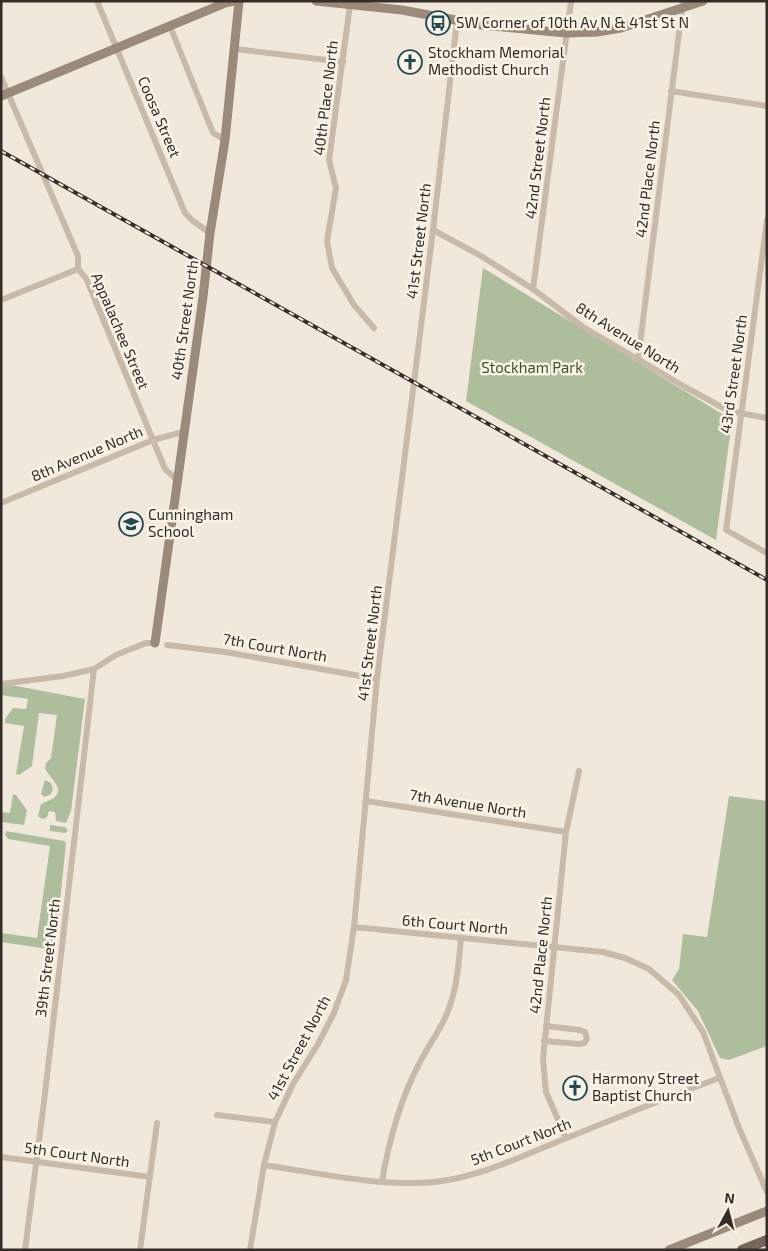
<svg xmlns="http://www.w3.org/2000/svg" width="768" height="1251" viewBox="0 0 768 1251" font-family="'Exo 2',sans-serif">
<style>
.green{fill:#aebe9c}
.lines{fill:none;stroke-linecap:round;stroke-linejoin:round}
.street{stroke:#c7baa8;stroke-width:6}
.secondary{stroke:#9b8a79;stroke-width:9}
.primary{stroke:#756659;stroke-width:10}
.rail-casing{stroke:#342d28;stroke-width:4}
.rail{stroke:#f8f2e7;stroke-width:2;stroke-dasharray:5.5;stroke-linecap:butt}
.labels{text-anchor:middle;stroke-width:5;stroke-linejoin:round;paint-order:stroke}
.poi-label{font-size:15px;fill:#342d28;stroke:#f8f2e7;text-anchor:start}
.street-label{font-size:15px;fill:#342d28;stroke:#f8f2e7}
.park-label{font-size:15px;fill:#3f512d;stroke:#f8f2e7}
</style>
<rect width="100%" height="100%" fill="#f0e9db"/>
<!-- green -->
<g class="green">
<polygon points="483,268 732,420 716,540 466,401"/>
<path d="M1,683L85,699L71,811L66,823L56,821L55,812L49,811L47,817L44,819L40,818L38,816L41,804C44,802 49,801 52,799C67,790 50,778 45,769L46,763L51,758L57,715L39,713L32,766L19,775L16,774L24,726L5,723V719L13,708L26,709L28,699L1,695Z"/>
<polygon points="45,780 51,783 53,789 51,794 45,797 41,794"/>
<polygon points="13,794 16,795 27,810 24,825 1,822 1,812 10,813"/>
<polygon points="729,796 767,801 767,1046 729,1060 720,1058 698,1011 672,980 679,969 683,934 707,937"/>
<polygon points="50,825 65,827 68,831 65,833 50,831"/>
<polygon points="6,831 64,841 66,843 55,950 1,942 1,933 37,938 50,846 8,839 5,835"/>
</g>
<g class="lines">
<!-- street -->
<g class="street">
<polyline points="97,1 185,213 193,221 210,233"/>
<polyline points="350,5 329,160 336,188 327,241 332,268 354,305 374,328"/>
<polyline points="170,26 213,133 225,140"/>
<polyline points="236,49 343,62"/>
<polyline points="1,77 78,256 78,269 86,278 165,469 177,480"/>
<polyline points="671,91 767,106"/>
<polyline points="767,220 726,530 767,553"/>
<polyline points="433,230 481,256 533,289 583,327 685,387 729,411 767,418"/>
<polyline points="533,289 571,1"/>
<polyline points="1,300 78,269"/>
<polyline points="638,360 683,1"/>
<polyline points="1,503 153,440 183,432"/>
<polyline points="167,645 225,652 377,679"/>
<polyline points="1,684 63,676 94,669 116,655 146,643 155,643"/>
<polyline points="366,801 566,832"/>
<polyline points="354,927 603,952 625,958 649,969 679,995 703,1032 739,1128 767,1192"/>
<polyline points="544,1041 579,1044 584,1043 587,1039 585,1032 580,1030 546,1026"/>
<polyline points="217,1115 275,1122"/>
<polyline points="566,1138 546,1092 543,1059 566,832 579,771"/>
<polyline points="1,1157 150,1177"/>
<path d="M264,1165C317,1173 382,1187 434,1182C482,1177 523,1155 567,1138C618,1117 669,1097 719,1078"/>
<path d="M382,1181C389,1141 400,1100 419,1064C430,1042 446,1023 452,999C458,980 459,959 461,938"/>
<polyline points="25,1250 44,1102 94,669"/>
<polyline points="140,1250 157,1123"/>
<polyline points="250,1250 264,1165 275,1122 293,1084 318,1044 334,1013 346,980 354,927 377,679 433,230 457,21"/>
</g>
<!-- secondary -->
<g class="secondary">
<polyline points="316,1 402,10 482,25 566,33 597,32 621,28 703,1"/>
<polyline points="1,96 225,3 234,1"/>
<polyline points="155,643 203,297 210,233 225,140 239,1"/>
<polyline points="669,1250 767,1211"/>
</g>
<!-- primary -->
<polyline class="primary" points="742,1250 767,1240"/>
<!-- rail casing -->
<g class="rail-casing">
<polyline id="rail" points="1,151 767,580"/>
</g>
<!-- rail -->
<use href="#rail" class="rail"/>
</g>
<!-- icons -->
<defs>
<g id="bus-ring" transform="scale(1.25)"><circle r="9.5" fill="#f8f2e7" stroke="#204953" stroke-width="1.5"/><path d="M-5-6H5V4H4V6H2V4H-2V6H-4V4H-5ZM-3.5-4V0h7V-4ZM-3.5 1.2v1.5H-2V1.2ZM2 1.2v1.5H3.5V1.2Z" fill="#204953"/></g>
<g id="church-ring" transform="scale(1.25)"><circle r="9.5" fill="#f8f2e7" stroke="#204953" stroke-width="1.5"/><path d="M-1.2-6h2.4v3.5h3.3v2.4h-3.3V6h-2.4V-.1h-3.3v-2.4h3.3Z" fill="#204953"/></g>
<g id="school-ring" transform="scale(1.25)"><circle r="9.5" fill="#f8f2e7" stroke="#204953" stroke-width="1.5"/><path d="M0-5L7-2L0 1L-7-2ZM-4 1L0 2.5L4 1V4Q0 6-4 4Z" fill="#204953"/></g>
</defs>
<g fill-rule="evenodd">
<use href="#bus-ring" x="438" y="23"/>
<use href="#church-ring" x="410" y="62"/>
<use href="#school-ring" x="131" y="524"/>
<use href="#church-ring" x="575" y="1088"/>
</g>
<g class="labels">
<!-- poi labels -->
<g class="poi-label">
<text x="456" y="28">SW Corner of 10th Av N &amp; 41st St N</text>
<text x="428" y="58">Stockham Memorial<tspan x="428" dy="17">Methodist Church</tspan></text>
<text x="148" y="520">Cunningham<tspan x="148" dy="17">School</tspan></text>
<text x="592" y="1084">Harmony Street<tspan x="592" dy="17">Baptist Church</tspan></text>
</g>
<!-- street labels -->
<g class="street-label">
<text transform="translate(326 98) rotate(-83)" y="5">40th Place North</text>
<text transform="translate(159 117) rotate(67)" y="5">Coosa Street</text>
<text transform="translate(538 158) rotate(-83)" y="5">42nd Street North</text>
<text transform="translate(648 179) rotate(-83)" y="5">42nd Place North</text>
<text transform="translate(419 241) rotate(-83)" y="5">41st Street North</text>
<text transform="translate(185 320) rotate(-82)" y="5">40th Street North</text>
<text transform="translate(120 331) rotate(67)" y="5">Appalachee Street</text>
<text transform="translate(628 338) rotate(32)" y="5">8th Avenue North</text>
<text transform="translate(734 374) rotate(-82)" y="5">43rd Street North</text>
<text transform="translate(87 454) rotate(-23)" y="5">8th Avenue North</text>
<text transform="translate(370 643) rotate(-83)" y="5">41st Street North</text>
<text transform="translate(275 648) rotate(10)" y="5">7th Court North</text>
<text transform="translate(468 804) rotate(9)" y="5">7th Avenue North</text>
<text transform="translate(455 925) rotate(5)" y="5">6th Court North</text>
<text transform="translate(541 955) rotate(-84)" y="5">42nd Place North</text>
<text transform="translate(48 958) rotate(-83)" y="5">39th Street North</text>
<text transform="translate(299 1048) rotate(-62)" y="5">41st Street North</text>
<text transform="translate(521 1142) rotate(-21)" y="5">5th Court North</text>
<text transform="translate(77 1155) rotate(8)" y="5">5th Court North</text>
</g>
<!-- park labels -->
<g class="park-label">
<text x="532" y="373">Stockham Park</text>
</g>
</g>
<!-- border -->
<rect width="768" height="1251" fill="none" stroke="#342d28" stroke-width="5"/>
<!-- north arrow -->
<g transform="translate(728 1211) rotate(7)" stroke="#f8f2e7" stroke-width="4" paint-order="stroke">
<path d="M0-4L9 19L0 12L-9 19Z" fill="#342d28"/>
<text y="-8" font-size="14" font-weight="bold" text-anchor="middle" fill="#342d28">N</text>
</g>
</svg>
